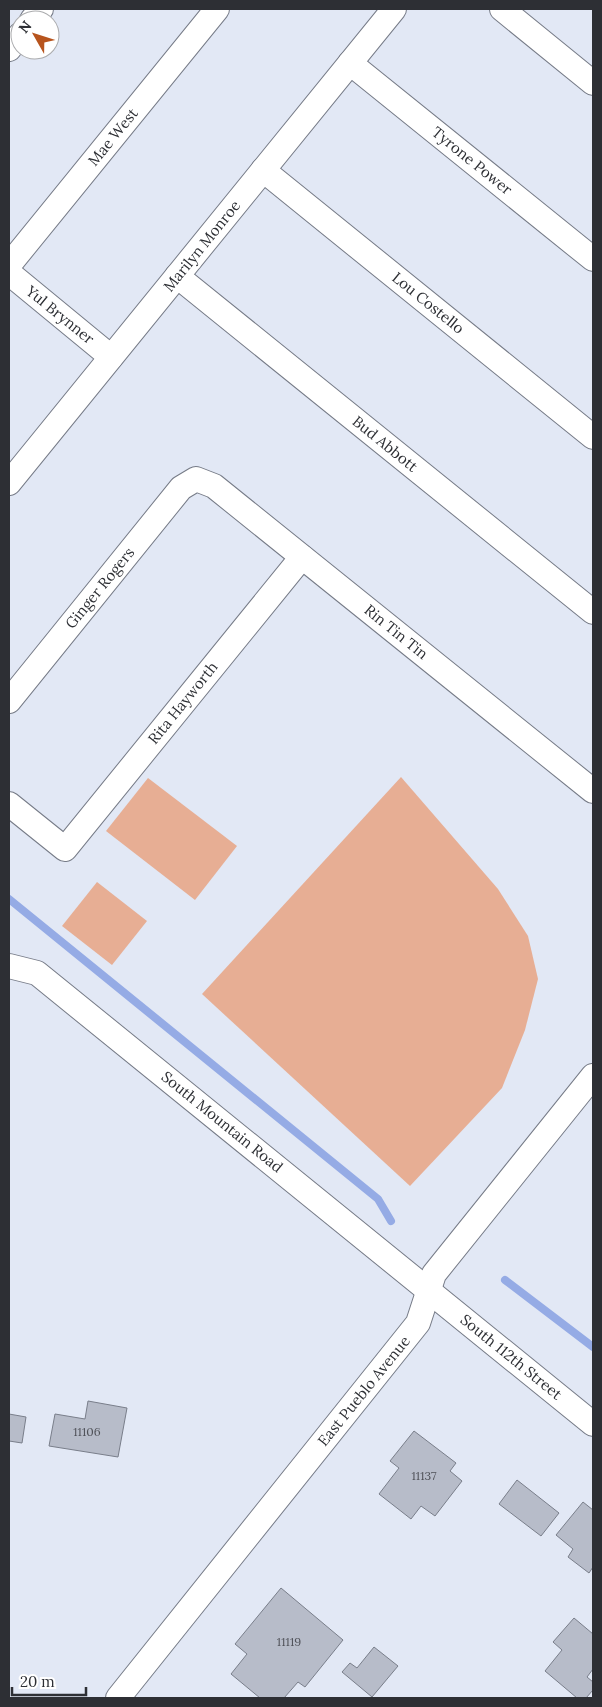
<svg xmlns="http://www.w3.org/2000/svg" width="602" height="1707" viewBox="0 0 602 1707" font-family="Lora,serif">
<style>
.green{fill:#e7ae94}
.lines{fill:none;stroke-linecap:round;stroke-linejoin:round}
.stream{stroke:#95abe5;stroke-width:8}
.building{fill:#b7bcc9;stroke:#797e8a}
.minor-casing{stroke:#767b87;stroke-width:26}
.minor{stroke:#fff;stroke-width:24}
.labels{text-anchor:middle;stroke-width:5;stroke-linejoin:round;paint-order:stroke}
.number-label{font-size:12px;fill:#505259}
.street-label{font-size:15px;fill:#2d2f34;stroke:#fff}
</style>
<rect width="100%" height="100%" fill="#e2e8f5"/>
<!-- green -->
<g class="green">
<polygon points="401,777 498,889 528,936 538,979 525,1030 502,1088 410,1186 202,994"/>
<polygon points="148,778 237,846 195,900 106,831"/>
<polygon points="97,882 147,921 112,965 62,926"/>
</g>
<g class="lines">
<!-- stream -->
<g class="stream">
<polyline points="9,899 378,1199 391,1221"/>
<polyline points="505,1280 593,1347"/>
</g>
</g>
<!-- building -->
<g class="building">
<polygon points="88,1401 127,1408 118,1457 49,1446 55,1414 85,1419"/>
<polygon points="9,1414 26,1417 22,1443 9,1441"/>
<polygon points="414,1431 456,1463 450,1471 462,1481 435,1516 421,1506 411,1519 379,1494 399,1468 390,1461"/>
<polygon points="517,1480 559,1513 541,1536 499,1504"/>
<polygon points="583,1502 593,1510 593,1567 589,1573 568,1557 573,1549 556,1535"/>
<polygon points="281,1588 343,1640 305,1687 298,1682 284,1698 260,1698 231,1674 247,1654 235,1644"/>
<polygon points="574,1618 593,1634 593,1669 587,1677 593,1682 593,1690 586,1698 577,1698 545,1671 562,1650 553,1642"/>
<polygon points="374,1647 398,1666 372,1697 342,1672 350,1663 357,1668"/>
</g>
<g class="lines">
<!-- minor casing -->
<g class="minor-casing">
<g id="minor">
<polyline points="502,9 593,83"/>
<polyline points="32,20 41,9"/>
<polyline points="9,49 20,35"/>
<polyline points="350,63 593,259"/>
<polyline points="263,170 593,437"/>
<polyline points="9,265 217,9"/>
<polyline points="9,273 111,357"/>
<polyline points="177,276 593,612"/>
<polyline points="9,483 394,9"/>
<polyline points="9,701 181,488 196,479 214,486 593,791"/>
<polyline points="9,804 65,849 302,557"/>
<polyline points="9,966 37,973 593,1424"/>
<polyline points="118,1698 418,1323 434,1274 593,1076"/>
</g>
</g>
<!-- minor -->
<use href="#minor" class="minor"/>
</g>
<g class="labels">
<!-- number labels -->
<g class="number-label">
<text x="87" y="1436">11106</text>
<text x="424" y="1480">11137</text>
<text x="289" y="1646">11119</text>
</g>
<!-- street labels -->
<g class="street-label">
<text transform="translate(113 137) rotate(-51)" y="5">Mae West</text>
<text transform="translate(472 161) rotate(39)" y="5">Tyrone Power</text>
<text transform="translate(202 246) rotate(-51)" y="5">Marilyn Monroe</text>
<text transform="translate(428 303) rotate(39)" y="5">Lou Costello</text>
<text transform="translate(60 315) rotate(39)" y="5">Yul Brynner</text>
<text transform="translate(385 444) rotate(39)" y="5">Bud Abbott</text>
<text transform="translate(100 588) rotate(-51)" y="5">Ginger Rogers</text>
<text transform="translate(396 632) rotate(39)" y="5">Rin Tin Tin</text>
<text transform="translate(183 703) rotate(-51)" y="5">Rita Hayworth</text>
<text transform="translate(222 1122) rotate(39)" y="5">South Mountain Road</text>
<text transform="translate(511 1357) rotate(39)" y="5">South 112th Street</text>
<text transform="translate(364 1391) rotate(-51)" y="5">East Pueblo Avenue</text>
</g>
</g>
<!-- border -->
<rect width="602" height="1707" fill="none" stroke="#2d2f34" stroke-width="20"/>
<!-- north arrow -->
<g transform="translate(35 35) rotate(309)"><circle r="24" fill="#ffffff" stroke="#abacae"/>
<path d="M0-4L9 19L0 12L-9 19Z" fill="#b7541d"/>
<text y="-8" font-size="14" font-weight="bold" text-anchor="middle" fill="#2d2f34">N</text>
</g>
<!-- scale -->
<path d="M12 1687v8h74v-8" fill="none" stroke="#2d2f34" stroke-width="2.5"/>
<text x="20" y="1687" font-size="15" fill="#2d2f34" stroke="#ffffff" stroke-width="4" paint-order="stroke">20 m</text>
</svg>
